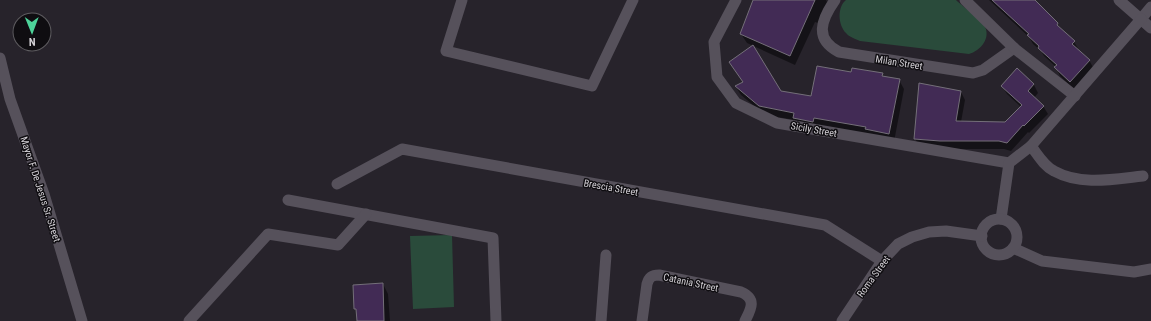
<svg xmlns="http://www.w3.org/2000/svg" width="1151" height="321" viewBox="0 0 1151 321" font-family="'Roboto Condensed',sans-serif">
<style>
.green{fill:#2a4b3b}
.shadow{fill:#0007}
.building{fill:#422b55;stroke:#746f79}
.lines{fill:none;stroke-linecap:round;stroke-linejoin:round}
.minor{stroke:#56515b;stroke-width:11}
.tertiary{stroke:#56515b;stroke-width:11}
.labels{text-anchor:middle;stroke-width:3;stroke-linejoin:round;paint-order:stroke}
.street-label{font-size:10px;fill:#d3d0d5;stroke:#0f0d11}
</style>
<rect width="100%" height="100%" fill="#27232b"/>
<!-- green -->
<g class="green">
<path d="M846,0H956C962,6 980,19 984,25C992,38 980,51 969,54L860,41C856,39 849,37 846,33C838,25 837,7 846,0Z"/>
<polygon points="452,235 454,307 413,309 410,236"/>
</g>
<!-- shadow -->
<g class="shadow">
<polygon points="752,0 826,0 827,2 818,23 815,22 795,65 747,43 741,34 753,3"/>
<polygon points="989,0 1033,0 1057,24 1060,29 1074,42 1079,50 1089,60 1094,69 1075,90 1060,76 1056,67 1044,56 1041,51 1033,44 1029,37"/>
<polygon points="1017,70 1034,85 1038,93 1034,98 1043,106 1048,114 1029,133 1028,132 1011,151 1004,149 945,149 920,147 915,139 961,92 965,100 961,122 1006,123 1021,107 1007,94 1002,86"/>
<polygon points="851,73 882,74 884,77 899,80 904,89 894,142 799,127 795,120 765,115 741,95 736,87 781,92 812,97"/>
<polygon points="383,284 388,294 390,321 357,321"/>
</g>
<!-- building -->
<g class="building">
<polygon points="753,0 815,0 790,56 740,34"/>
<polygon points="992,0 1035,0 1058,23 1057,25 1075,41 1072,44 1090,60 1070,82 1054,67 1057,65 1038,48 1039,46 1027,35 1029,34"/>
<polygon points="753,45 781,91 811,96 817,66 851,72 852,68 883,73 882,76 900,79 889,134 865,129 866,127 814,118 813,122 793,118 794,113 759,106 735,86 743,82 729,62"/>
<polygon points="1017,68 1034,84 1028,91 1044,106 1024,126 1023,125 1007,143 999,141 940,141 914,139 919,83 961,91 956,121 1005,122 1022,105 1001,86"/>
<polygon points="383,283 384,321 357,321 356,309 354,309 353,285"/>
</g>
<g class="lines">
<!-- minor -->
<g class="minor">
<polyline points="462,0 446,51 592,86 633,0"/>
<polyline points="736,0 714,42 717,77 736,103 777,123 1009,163"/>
<path d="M835,0C821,20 814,39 839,52L973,73L983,70L1014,48"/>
<polyline points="965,0 1014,48 1075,96"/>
<polyline points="1141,19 1151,7"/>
<path d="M1031,146C1038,155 1044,166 1054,171C1081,186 1114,179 1143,176"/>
<polyline points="337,184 402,149 825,225 882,261"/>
<polyline points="288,200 493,238 496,321"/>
<polyline points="1013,248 1042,261 1134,272 1151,269"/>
<polyline points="189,321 268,234 338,245 366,214"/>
<polyline points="601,321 606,255"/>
<path d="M642,321L647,284C649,277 652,275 659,275L741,292C757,299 751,309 745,321"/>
</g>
<!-- tertiary -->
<g class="tertiary">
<polyline points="1119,0 1151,28"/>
<polyline points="0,58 10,99 44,194 82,321"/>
<polyline points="1001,219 1009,163 1031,146 1141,19"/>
<circle cx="999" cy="237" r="18"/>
<polyline points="842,321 882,261 898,244 912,237 929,232 946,231 982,236"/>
</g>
</g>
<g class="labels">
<!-- street labels -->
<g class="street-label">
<text transform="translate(899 62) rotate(9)" y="4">Milan Street</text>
<text transform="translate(814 129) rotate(10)" y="4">Sicily Street</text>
<text transform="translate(611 187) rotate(10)" y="4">Brescia Street</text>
<text transform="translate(41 189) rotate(72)" y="4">Mayor F. De Jesus Sr. Street</text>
<text transform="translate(873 276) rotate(-54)" y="4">Roma Street</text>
<text transform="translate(691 282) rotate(12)" y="4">Catania Street</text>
</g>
</g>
<!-- north arrow -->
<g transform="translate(32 32) rotate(179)"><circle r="19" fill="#0f0d11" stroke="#5d5b5f"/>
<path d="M0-3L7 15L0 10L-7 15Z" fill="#4dd39a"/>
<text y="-6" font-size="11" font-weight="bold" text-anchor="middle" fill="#d3d0d5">N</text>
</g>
</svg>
